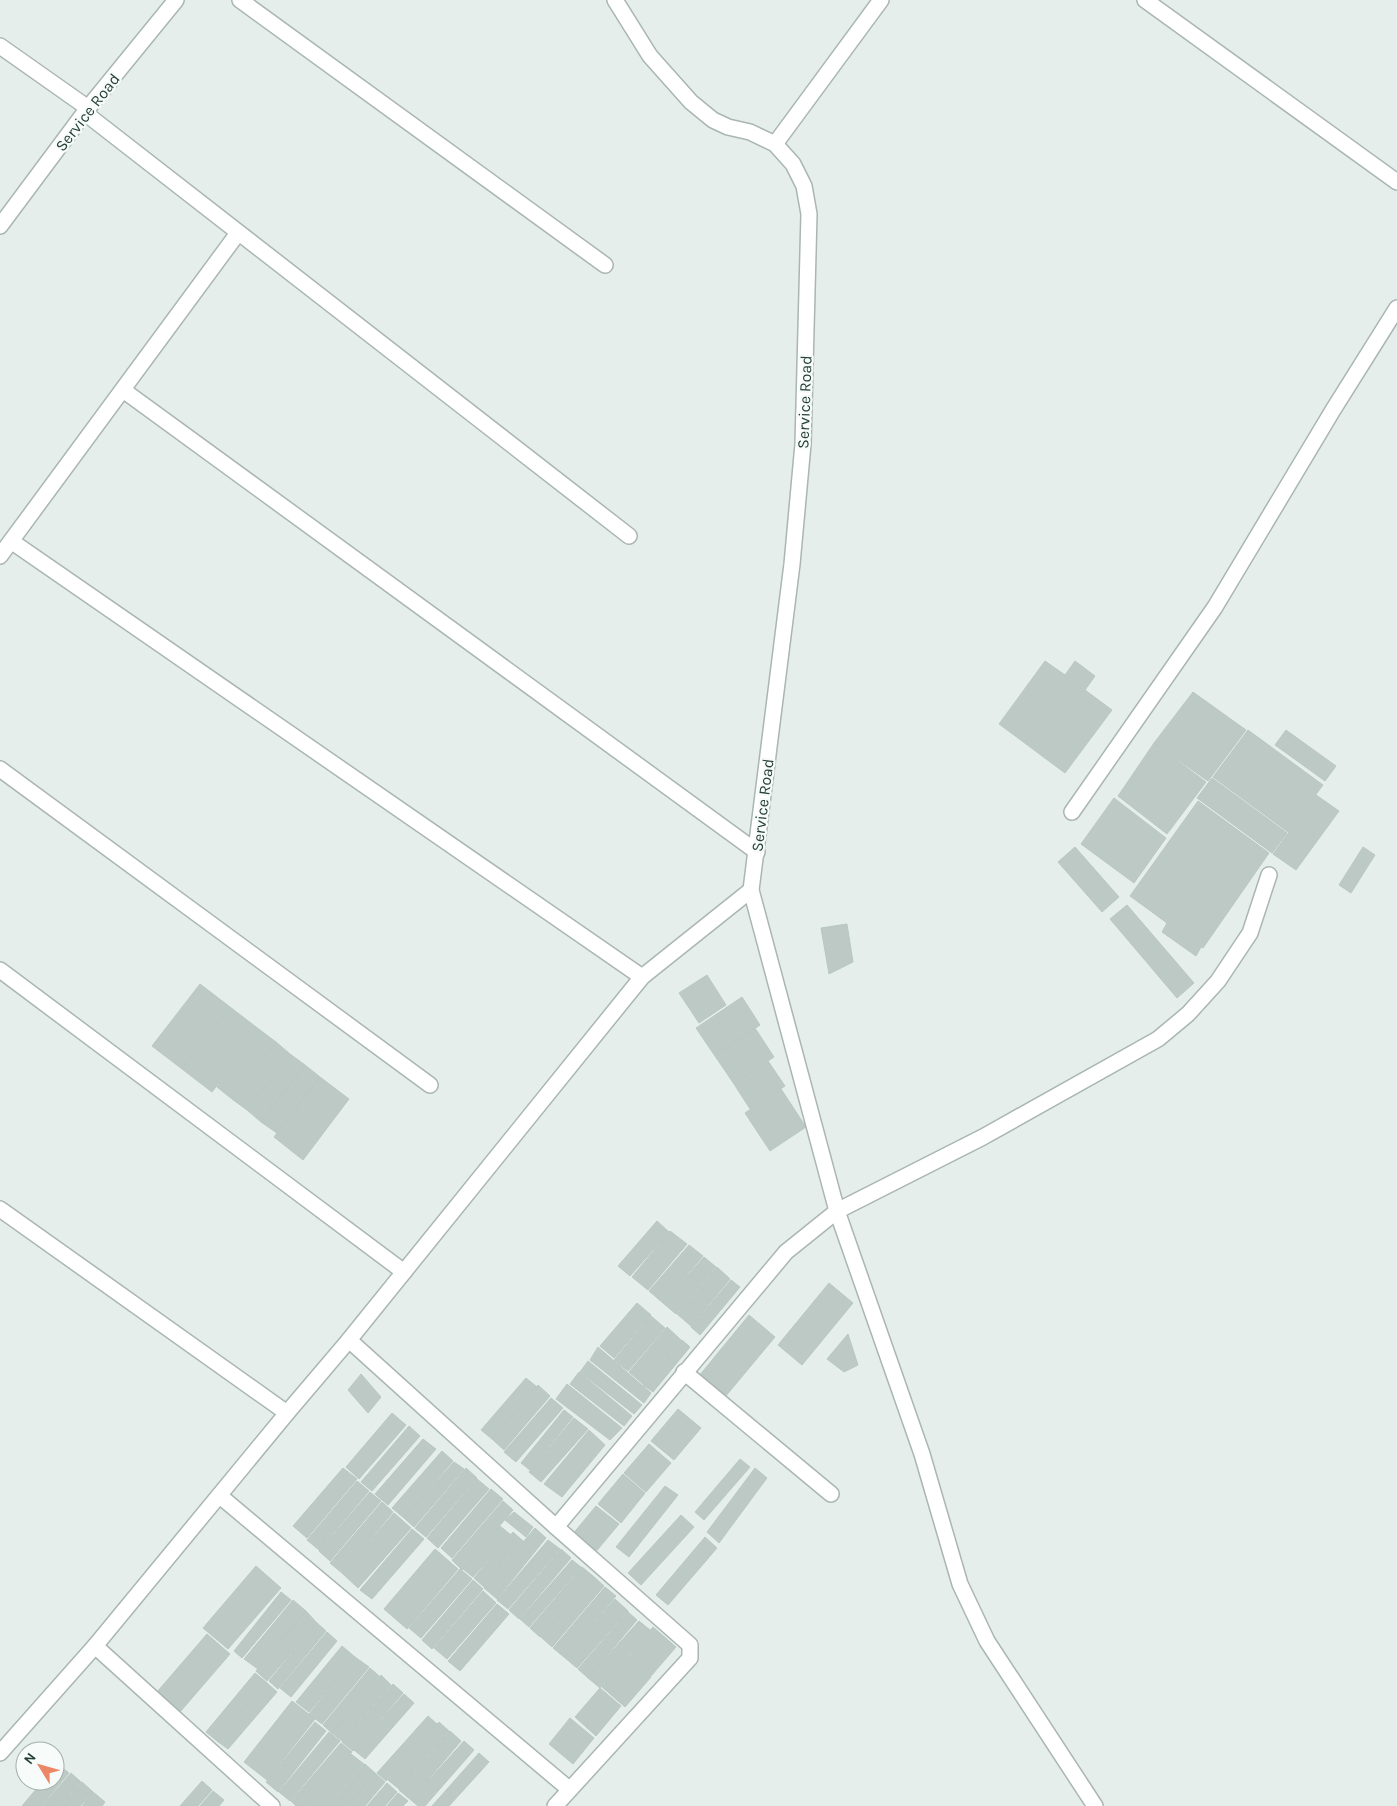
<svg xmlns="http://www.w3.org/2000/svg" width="1397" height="1806" viewBox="0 0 1397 1806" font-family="Karla,sans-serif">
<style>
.building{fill:#bcc9c4;stroke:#b9c8c2}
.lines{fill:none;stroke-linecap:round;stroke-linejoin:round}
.minor-casing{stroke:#a9b6b2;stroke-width:18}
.minor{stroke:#fff;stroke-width:15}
.labels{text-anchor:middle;stroke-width:4.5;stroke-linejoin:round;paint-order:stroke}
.street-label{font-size:16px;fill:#264039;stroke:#f7fbf9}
</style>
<rect width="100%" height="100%" fill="#e6eeeb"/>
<!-- building -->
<g class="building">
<polygon points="1045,661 1065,675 1075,661 1095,676 1085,690 1112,710 1065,773 999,724"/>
<polygon points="1193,692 1246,730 1208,781 1154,743"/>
<polygon points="1248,730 1323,785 1288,832 1213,777"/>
<polygon points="1286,730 1336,766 1325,781 1275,745"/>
<polygon points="1154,743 1206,782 1167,834 1118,796"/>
<polygon points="1212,778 1287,833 1272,853 1197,798"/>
<polygon points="1316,795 1339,811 1296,870 1273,854"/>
<polygon points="1114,798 1166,838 1134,883 1081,844"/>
<polygon points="1198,801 1269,853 1203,948 1201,947 1196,956 1162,932 1167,923 1130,896"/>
<polygon points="1075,847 1119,897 1102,912 1058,862"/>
<polygon points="1363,847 1375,855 1351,893 1339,885"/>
<polygon points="1127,905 1194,983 1177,998 1110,919"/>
<polygon points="847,924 853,962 829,974 821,928"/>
<polygon points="707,975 726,1005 699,1023 679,993"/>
<polygon points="200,984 230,1007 182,1069 152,1046"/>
<polygon points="742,997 760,1025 715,1056 696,1028"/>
<polygon points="230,1007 260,1030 212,1092 182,1069"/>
<polygon points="755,1028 774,1057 734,1084 715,1056"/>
<polygon points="260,1030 276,1042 232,1099 217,1087"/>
<polygon points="276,1042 290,1054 247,1110 232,1099"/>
<polygon points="290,1054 305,1065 261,1122 247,1110"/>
<polygon points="768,1061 785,1086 750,1109 734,1084"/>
<polygon points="305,1065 320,1077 277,1133 261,1122"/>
<polygon points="320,1077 349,1099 303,1160 274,1137"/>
<polygon points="781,1089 806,1127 770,1151 745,1113"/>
<polygon points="657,1221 669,1232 630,1276 618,1266"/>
<polygon points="670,1231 687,1244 648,1290 632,1277"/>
<polygon points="689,1245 703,1256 663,1303 649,1291"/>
<polygon points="704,1257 716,1267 676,1314 663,1303"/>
<polygon points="717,1267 730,1279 691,1326 677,1314"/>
<polygon points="731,1280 740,1287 700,1335 691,1327"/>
<polygon points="829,1283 853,1303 802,1365 778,1345"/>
<polygon points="637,1303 651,1315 614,1358 600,1346"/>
<polygon points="749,1315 775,1337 725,1397 699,1376"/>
<polygon points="651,1316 665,1328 628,1371 614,1360"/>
<polygon points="667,1327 681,1340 643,1384 629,1372"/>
<polygon points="848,1334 858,1365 844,1372 827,1359"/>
<polygon points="682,1340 690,1347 653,1392 643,1385"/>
<polygon points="598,1347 651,1393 644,1403 590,1360"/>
<polygon points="588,1361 642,1405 634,1414 580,1372"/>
<polygon points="579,1372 632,1416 624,1426 570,1384"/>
<polygon points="361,1374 381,1397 368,1413 348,1390"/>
<polygon points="526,1378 537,1387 492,1439 481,1430"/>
<polygon points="567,1384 622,1428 610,1440 556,1399"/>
<polygon points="538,1385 550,1396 504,1450 492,1439"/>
<polygon points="551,1398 563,1408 516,1462 504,1452"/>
<polygon points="678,1409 701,1428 674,1460 651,1441"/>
<polygon points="564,1410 573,1417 530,1470 521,1463"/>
<polygon points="392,1413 406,1425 359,1479 346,1467"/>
<polygon points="574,1418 588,1429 541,1482 529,1472"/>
<polygon points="409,1426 420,1436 372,1491 361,1482"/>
<polygon points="589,1430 605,1445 562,1497 544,1484"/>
<polygon points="423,1439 436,1449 388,1505 375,1494"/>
<polygon points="649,1444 671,1463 646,1492 624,1473"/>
<polygon points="442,1451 453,1461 404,1518 392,1508"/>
<polygon points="740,1459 750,1467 704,1520 695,1512"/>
<polygon points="454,1462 464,1469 414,1527 404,1518"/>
<polygon points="343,1468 357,1479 307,1538 293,1526"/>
<polygon points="466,1468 477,1478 426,1537 415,1528"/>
<polygon points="755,1468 767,1478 719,1543 707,1532"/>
<polygon points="623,1474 645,1493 621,1523 598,1504"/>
<polygon points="477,1479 489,1489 438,1548 427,1538"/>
<polygon points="357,1481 369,1491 319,1550 307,1540"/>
<polygon points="665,1486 678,1495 629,1557 616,1547"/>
<polygon points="491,1489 503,1499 452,1558 441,1548"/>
<polygon points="370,1492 381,1501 330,1561 319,1551"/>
<polygon points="503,1501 513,1510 462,1570 452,1560"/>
<polygon points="382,1502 393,1512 342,1573 330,1563"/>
<polygon points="596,1506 619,1524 594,1554 572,1535"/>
<polygon points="514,1512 533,1527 526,1537 505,1520"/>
<polygon points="394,1513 411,1528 358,1588 342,1573"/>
<polygon points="681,1515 694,1527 641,1585 628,1573"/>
<polygon points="500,1526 511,1535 473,1577 463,1569"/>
<polygon points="535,1528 546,1538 497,1599 484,1588"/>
<polygon points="412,1529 424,1539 372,1599 360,1590"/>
<polygon points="513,1532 523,1541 484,1587 474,1578"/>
<polygon points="705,1537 717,1548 668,1605 656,1595"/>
<polygon points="548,1540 560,1549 508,1609 497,1600"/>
<polygon points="435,1549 458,1569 407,1629 384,1609"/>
<polygon points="561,1549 571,1558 519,1619 509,1610"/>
<polygon points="572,1560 581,1567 529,1627 520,1619"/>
<polygon points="256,1566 281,1588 228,1649 203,1628"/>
<polygon points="582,1567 593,1576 540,1637 530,1628"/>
<polygon points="460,1569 472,1579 421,1638 409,1628"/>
<polygon points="593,1576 604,1586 552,1647 541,1637"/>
<polygon points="473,1580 483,1589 432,1649 422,1640"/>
<polygon points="605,1587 616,1596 564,1657 553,1648"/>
<polygon points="483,1591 496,1603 447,1659 434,1648"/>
<polygon points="281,1592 291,1600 242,1658 234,1651"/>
<polygon points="615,1599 628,1611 577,1668 564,1657"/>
<polygon points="293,1600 306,1611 258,1669 244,1659"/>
<polygon points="497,1604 509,1614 460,1671 448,1661"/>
<polygon points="306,1611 317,1623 267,1681 256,1671"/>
<polygon points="628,1612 637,1620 588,1678 578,1669"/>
<polygon points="639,1621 650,1630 600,1688 588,1678"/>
<polygon points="317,1623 326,1631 278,1689 269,1681"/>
<polygon points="653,1627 676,1647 651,1676 628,1657"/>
<polygon points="327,1632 337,1641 291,1697 280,1688"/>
<polygon points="207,1634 230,1654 180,1712 157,1692"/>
<polygon points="342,1646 355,1657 309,1712 296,1702"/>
<polygon points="355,1657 369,1667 322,1724 309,1714"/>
<polygon points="627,1657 651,1677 625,1707 602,1687"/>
<polygon points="370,1668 379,1676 332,1733 323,1725"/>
<polygon points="255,1673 266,1682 217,1741 206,1732"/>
<polygon points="381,1675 391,1685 342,1741 332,1733"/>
<polygon points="266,1682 277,1692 228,1749 217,1741"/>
<polygon points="393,1684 403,1693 353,1751 342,1742"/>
<polygon points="600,1688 621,1706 596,1736 575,1717"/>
<polygon points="404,1694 414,1703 365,1759 354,1750"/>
<polygon points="292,1701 315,1719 267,1780 244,1762"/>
<polygon points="428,1716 437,1724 386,1781 377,1773"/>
<polygon points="570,1718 594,1738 573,1764 549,1744"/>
<polygon points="315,1722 326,1731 278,1792 266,1782"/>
<polygon points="439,1722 449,1731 399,1789 388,1780"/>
<polygon points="450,1731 461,1741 411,1800 399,1790"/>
<polygon points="329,1732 340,1741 290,1801 279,1792"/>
<polygon points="464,1741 474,1750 425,1806 418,1806 411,1800"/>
<polygon points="341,1743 352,1752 305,1806 296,1806 291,1801"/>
<polygon points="479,1753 489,1762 449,1806 432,1806"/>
<polygon points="351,1754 364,1764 327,1806 305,1806"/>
<polygon points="58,1764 69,1773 41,1806 22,1806 43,1781 55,1781 55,1768"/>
<polygon points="365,1764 375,1773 347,1806 328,1806"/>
<polygon points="71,1773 81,1782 60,1806 42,1806"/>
<polygon points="375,1773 385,1782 365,1806 347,1806"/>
<polygon points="202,1781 212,1790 198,1806 180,1806"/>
<polygon points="82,1782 93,1792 80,1806 61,1806"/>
<polygon points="387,1783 397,1792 385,1806 367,1806"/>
<polygon points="213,1791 224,1800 219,1806 200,1806"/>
<polygon points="93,1792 105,1802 102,1806 82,1806"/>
<polygon points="398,1793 408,1801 403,1806 387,1806"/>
</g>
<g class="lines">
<!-- minor casing -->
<g class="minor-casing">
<g id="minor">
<polyline points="240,0 605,265"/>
<polyline points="615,0 650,56 691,102 713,120 728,127 750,132 775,144 793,164 804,186 809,214 803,444 792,564 751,890 837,1211 922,1454 960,1584 987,1641 1095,1806"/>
<polyline points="1145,0 1397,182"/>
<polyline points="0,46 88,108"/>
<polyline points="85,113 629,536"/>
<polyline points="775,144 881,0"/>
<polyline points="0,226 88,108 176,0"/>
<polyline points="123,390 757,852"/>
<polyline points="11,541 642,977"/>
<polyline points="0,556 238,233"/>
<polyline points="0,769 430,1085"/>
<polyline points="1072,812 1215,607 1333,410 1397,308"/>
<polyline points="0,970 404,1272"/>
<polyline points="0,1209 287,1413"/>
<polyline points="349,1340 556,1527 690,1645 690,1658 555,1806"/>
<polyline points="684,1372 831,1494"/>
<polyline points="220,1496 569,1789"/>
<polyline points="556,1527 786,1252 837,1211 983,1137 1158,1039 1188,1014 1218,981 1250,933 1269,875"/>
<polyline points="95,1646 272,1806"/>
<polyline points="0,1753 95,1646 287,1413 349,1340 642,977 751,890"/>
</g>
</g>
<!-- minor -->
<use href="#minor" class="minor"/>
</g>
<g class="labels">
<!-- street labels -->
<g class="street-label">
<text transform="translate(87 112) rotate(-52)" y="6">Service Road</text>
<text transform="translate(804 402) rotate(-88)" y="6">Service Road</text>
<text transform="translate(762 805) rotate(-83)" y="6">Service Road</text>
</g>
</g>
<!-- north arrow -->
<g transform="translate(40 1766) rotate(307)"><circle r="24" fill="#f7fbf9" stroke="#a3b0ac"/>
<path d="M0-4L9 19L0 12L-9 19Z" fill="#eb8767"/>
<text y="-8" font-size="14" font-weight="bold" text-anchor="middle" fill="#264039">N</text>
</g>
</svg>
